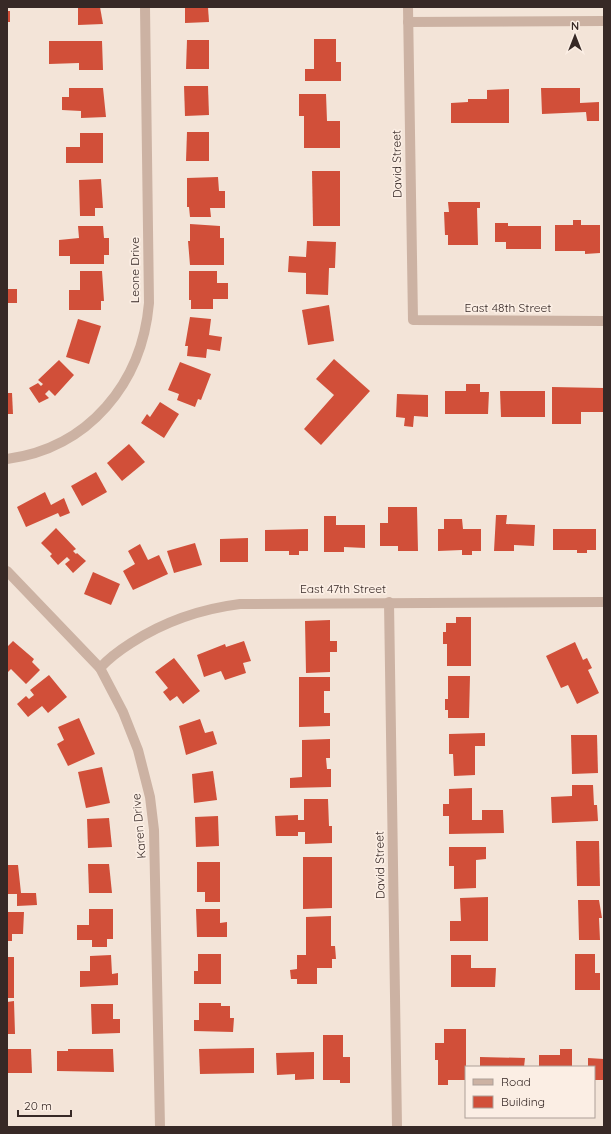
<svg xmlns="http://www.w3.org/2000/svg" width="611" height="1134" viewBox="0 0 611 1134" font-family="Quicksand,sans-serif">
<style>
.building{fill:#d14f39}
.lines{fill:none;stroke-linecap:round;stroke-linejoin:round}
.minor{stroke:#ccb2a3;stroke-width:10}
.labels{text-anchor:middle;stroke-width:3.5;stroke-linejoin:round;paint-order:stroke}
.street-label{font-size:12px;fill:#372926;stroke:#fbeee4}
</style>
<rect width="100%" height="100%" fill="#f3e4d8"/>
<!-- building -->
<g class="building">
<polygon points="78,7 100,7 103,24 78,25"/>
<polygon points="185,7 208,7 209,22 185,23"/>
<rect x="7" y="11" width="3" height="11"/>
<polygon points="314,39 336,39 336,62 341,62 341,81 305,81 305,69 314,69"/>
<polygon points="187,40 209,40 209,69 186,69"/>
<polygon points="49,41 102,41 103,70 79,70 79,63 49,64"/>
<polygon points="184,86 208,86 209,115 185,116"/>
<polygon points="69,88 103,88 106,117 81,118 81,111 62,110 62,97 69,97"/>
<polygon points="541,88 580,88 580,103 599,102 599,121 587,121 586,112 542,114"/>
<polygon points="509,89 509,123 451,123 451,103 468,102 468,99 487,99 487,90"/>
<polygon points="299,94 326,94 327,121 340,121 340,148 304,148 304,116 299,116"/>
<polygon points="187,132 209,132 209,161 186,161"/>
<polygon points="80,133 103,133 103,163 66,163 66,147 80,147"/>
<polygon points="312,171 340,171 340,226 313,226"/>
<polygon points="218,177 219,191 225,191 225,208 210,208 211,217 190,217 189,207 187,207 187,178"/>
<polygon points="101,179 103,208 95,208 95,216 80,216 79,180"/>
<polygon points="448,202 480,202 480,208 477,208 478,245 448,245 448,235 445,235 444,212 449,212"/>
<polygon points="573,220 581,220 581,225 600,225 600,253 585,254 585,251 555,251 555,225 573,225"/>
<polygon points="495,223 508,223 508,226 541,226 541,249 506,249 506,242 495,242"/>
<polygon points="190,224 220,226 220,238 224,238 224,265 190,265 188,241 190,241"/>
<polygon points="78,226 103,226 104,238 109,238 109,255 104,255 104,264 70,264 70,256 59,256 59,240 79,238"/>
<polygon points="307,241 336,242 335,268 329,268 328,295 306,294 306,273 288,272 289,256 306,257"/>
<polygon points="80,271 102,271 104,301 101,301 101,310 69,310 69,290 80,290"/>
<polygon points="189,271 217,271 217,283 228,283 228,299 213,299 213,309 191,309 191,300 189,300"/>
<rect x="7" y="289" width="10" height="14"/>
<polygon points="329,305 334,341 308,345 302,310"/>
<polygon points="190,317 211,319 209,335 222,337 220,351 207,349 206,358 187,356 188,346 185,346"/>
<polygon points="78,319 101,326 89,364 66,357"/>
<polygon points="334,359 370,391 321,445 304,429 334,395 316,379"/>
<polygon points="59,360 74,375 55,396 49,390 45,394 49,398 39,403 29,388 38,383 41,386 43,384 38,380"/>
<polygon points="180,362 211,374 201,400 198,399 195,407 177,400 179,394 168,390"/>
<polygon points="466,384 480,384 480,392 489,392 488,414 445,414 445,391 466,391"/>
<polygon points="552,387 604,388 604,412 581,412 581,424 552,424"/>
<polygon points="500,391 545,391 545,417 501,417"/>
<polygon points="7,393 12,393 13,414 7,414"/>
<polygon points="397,394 428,395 428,417 414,416 413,427 404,426 405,418 396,417"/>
<polygon points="160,402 179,414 164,438 141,423 147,414 150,417"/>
<polygon points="129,444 145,462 122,481 107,463"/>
<polygon points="96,472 107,492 82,506 71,486"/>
<polygon points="45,492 51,505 64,498 70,513 60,517 58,513 26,527 17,507"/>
<polygon points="388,507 417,507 418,551 398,551 398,546 380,546 380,523 388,523"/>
<polygon points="496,515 507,515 506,524 535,525 534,546 514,545 514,551 494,551"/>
<polygon points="324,516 336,516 336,525 365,525 365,548 344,547 344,552 324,552"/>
<polygon points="444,519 462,519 463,529 481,529 481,551 472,551 472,555 462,555 462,550 438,551 438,529 444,529"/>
<polygon points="56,528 76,549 73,551 76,554 77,553 86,561 73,573 65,564 70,560 67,557 58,565 50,556 52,554 41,543"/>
<polygon points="308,529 308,551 299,551 299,555 289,555 289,551 265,551 265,530"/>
<polygon points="553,529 596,529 596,550 587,550 587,553 577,553 577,550 553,550"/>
<polygon points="248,538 248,562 220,562 220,539"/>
<polygon points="195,543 202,565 174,573 167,551"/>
<polygon points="140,544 148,560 159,555 168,574 133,590 123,571 135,564 128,551"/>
<polygon points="93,572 120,584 111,605 84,594"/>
<polygon points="456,617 471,617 471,666 447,666 447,644 443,644 443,632 446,632 446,623 456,623"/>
<polygon points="330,620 330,641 337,641 337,652 330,652 330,672 306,673 305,621"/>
<polygon points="13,641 34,659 32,662 40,670 26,684 11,669 7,673 7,647"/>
<polygon points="244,641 251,661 243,663 246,673 225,680 221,671 204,677 197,655 225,644 226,647"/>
<polygon points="575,642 583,660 587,658 592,668 588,670 599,693 577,704 568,685 561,688 546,656"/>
<polygon points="174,658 200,691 183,704 177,696 170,701 163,692 168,688 155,672"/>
<polygon points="49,675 67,697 48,713 42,706 28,717 17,704 26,696 29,699 34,695 30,690"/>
<polygon points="448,676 470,676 469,718 448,718 448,710 445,710 445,699 448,699"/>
<polygon points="299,677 330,677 330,691 324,691 324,713 330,713 330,726 299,727"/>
<polygon points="79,718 95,754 68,766 57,744 64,740 58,727"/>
<polygon points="200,719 205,733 213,731 217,744 186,755 179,726"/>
<polygon points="485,733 485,746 475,746 475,775 454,776 453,754 449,754 449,734"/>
<polygon points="571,735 597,735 598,773 572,774"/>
<polygon points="330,739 330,758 326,758 327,769 331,769 331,787 290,788 290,778 302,777 302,740"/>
<polygon points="102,767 110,803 86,808 78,772"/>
<polygon points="213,771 217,800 194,803 192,774"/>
<polygon points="572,785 593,785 594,805 597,805 598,821 552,823 551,797 572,796"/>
<polygon points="472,788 472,820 482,820 482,810 503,810 504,833 449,834 449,816 443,816 443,804 449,804 449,789"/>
<polygon points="304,799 328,799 329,826 332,826 332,843 305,844 305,832 298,832 298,836 276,836 275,816 298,815 298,820 304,820"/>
<polygon points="218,816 219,846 196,847 195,817"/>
<polygon points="109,818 112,847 88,848 87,819"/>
<polygon points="576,841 599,841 600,886 577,886"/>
<polygon points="449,847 486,847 486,859 476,860 476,888 454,889 454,866 449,866"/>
<polygon points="303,857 332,857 332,908 303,909"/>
<polygon points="197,862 220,862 220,902 205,902 205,892 197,892"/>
<polygon points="88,864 109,864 112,893 89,893"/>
<polygon points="7,865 18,865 21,893 36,893 37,905 17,906 17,894 7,894"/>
<polygon points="488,897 488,941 450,941 450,921 461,921 460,898"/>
<polygon points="578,900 599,900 602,918 599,918 600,940 579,940"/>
<polygon points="89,909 113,909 113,939 107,939 107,947 92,947 92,940 77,940 77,925 89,925"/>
<polygon points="196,909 220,909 220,923 227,922 227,937 197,937"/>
<polygon points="7,912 24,912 23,934 12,934 12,941 7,941"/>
<polygon points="331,916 331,946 335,946 336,959 332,959 332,968 317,968 317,984 297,984 297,979 291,979 290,970 297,969 297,955 306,955 306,917"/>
<polygon points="198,954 221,954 221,984 194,984 194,971 198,971"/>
<polygon points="575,954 595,954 595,973 600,973 600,990 575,990"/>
<polygon points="111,955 112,974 118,973 118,985 80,987 80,971 90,971 90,956"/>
<polygon points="451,955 471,955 471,968 496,968 495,987 451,987"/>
<rect x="7" y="957" width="7" height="41"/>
<polygon points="14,1001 15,1034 7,1034 7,1002"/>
<polygon points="199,1003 221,1003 221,1006 230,1006 230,1018 234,1018 233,1032 194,1031 194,1020 199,1020"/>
<polygon points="91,1004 113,1004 113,1019 120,1019 120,1033 92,1034"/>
<polygon points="444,1029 466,1029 466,1080 448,1080 448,1085 438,1085 438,1060 435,1060 435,1043 444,1043"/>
<polygon points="323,1035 343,1035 343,1057 350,1057 350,1083 340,1083 340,1080 323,1080"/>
<polygon points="254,1048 254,1073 200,1074 199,1049"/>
<polygon points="7,1049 31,1049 32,1073 7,1073"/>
<polygon points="68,1049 113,1049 114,1072 57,1071 57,1051 68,1051"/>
<polygon points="560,1049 572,1049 572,1067 539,1067 539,1055 560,1055"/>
<polygon points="314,1052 314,1079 295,1080 295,1074 277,1075 276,1053"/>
<polygon points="480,1057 525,1058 524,1067 480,1067"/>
<polygon points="588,1058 604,1059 604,1080 594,1080 594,1067 588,1067"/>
</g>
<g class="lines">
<!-- minor -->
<g class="minor">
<polyline points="408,7 413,320 604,321"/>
<polyline points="408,22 604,21"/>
<path d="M7,459C89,448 142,383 149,303L145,7"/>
<polyline points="7,571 100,668 123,712 138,750 150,797 154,830 160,1127"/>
<polyline points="389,602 397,1127"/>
<path d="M100,668C109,658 120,650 131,643C165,621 200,609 240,604L604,602"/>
</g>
</g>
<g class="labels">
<!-- street labels -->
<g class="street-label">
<text transform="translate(397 164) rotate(-91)" y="4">David Street</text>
<text transform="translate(135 270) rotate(-90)" y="4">Leone Drive</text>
<text x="508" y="312">East 48th Street</text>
<text x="343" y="593">East 47th Street</text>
<text transform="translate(139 826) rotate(-95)" y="4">Karen Drive</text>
<text transform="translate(380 865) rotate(-91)" y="4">David Street</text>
</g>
</g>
<!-- border -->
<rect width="611" height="1134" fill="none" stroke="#372926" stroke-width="16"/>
<!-- legend -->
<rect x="465" y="1066" width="130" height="52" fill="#fbeee4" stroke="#ad9f98"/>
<rect x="473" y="1079" width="20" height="6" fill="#ccb2a3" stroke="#ad9f98"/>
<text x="501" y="1086" font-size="12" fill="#372926">Road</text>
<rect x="473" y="1096" width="20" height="12" fill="#d14f39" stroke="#ad9f98"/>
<text x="501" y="1106" font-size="12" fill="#372926">Building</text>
<!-- north arrow -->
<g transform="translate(575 36)" stroke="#fbeee4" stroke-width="3" paint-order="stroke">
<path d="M0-3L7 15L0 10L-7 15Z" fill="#372926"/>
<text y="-6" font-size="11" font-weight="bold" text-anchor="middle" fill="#372926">N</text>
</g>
<!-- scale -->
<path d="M18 1110v6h53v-6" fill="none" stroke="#372926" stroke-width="2"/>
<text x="24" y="1110" font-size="12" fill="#372926" stroke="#fbeee4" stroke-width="3" paint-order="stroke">20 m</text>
</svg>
